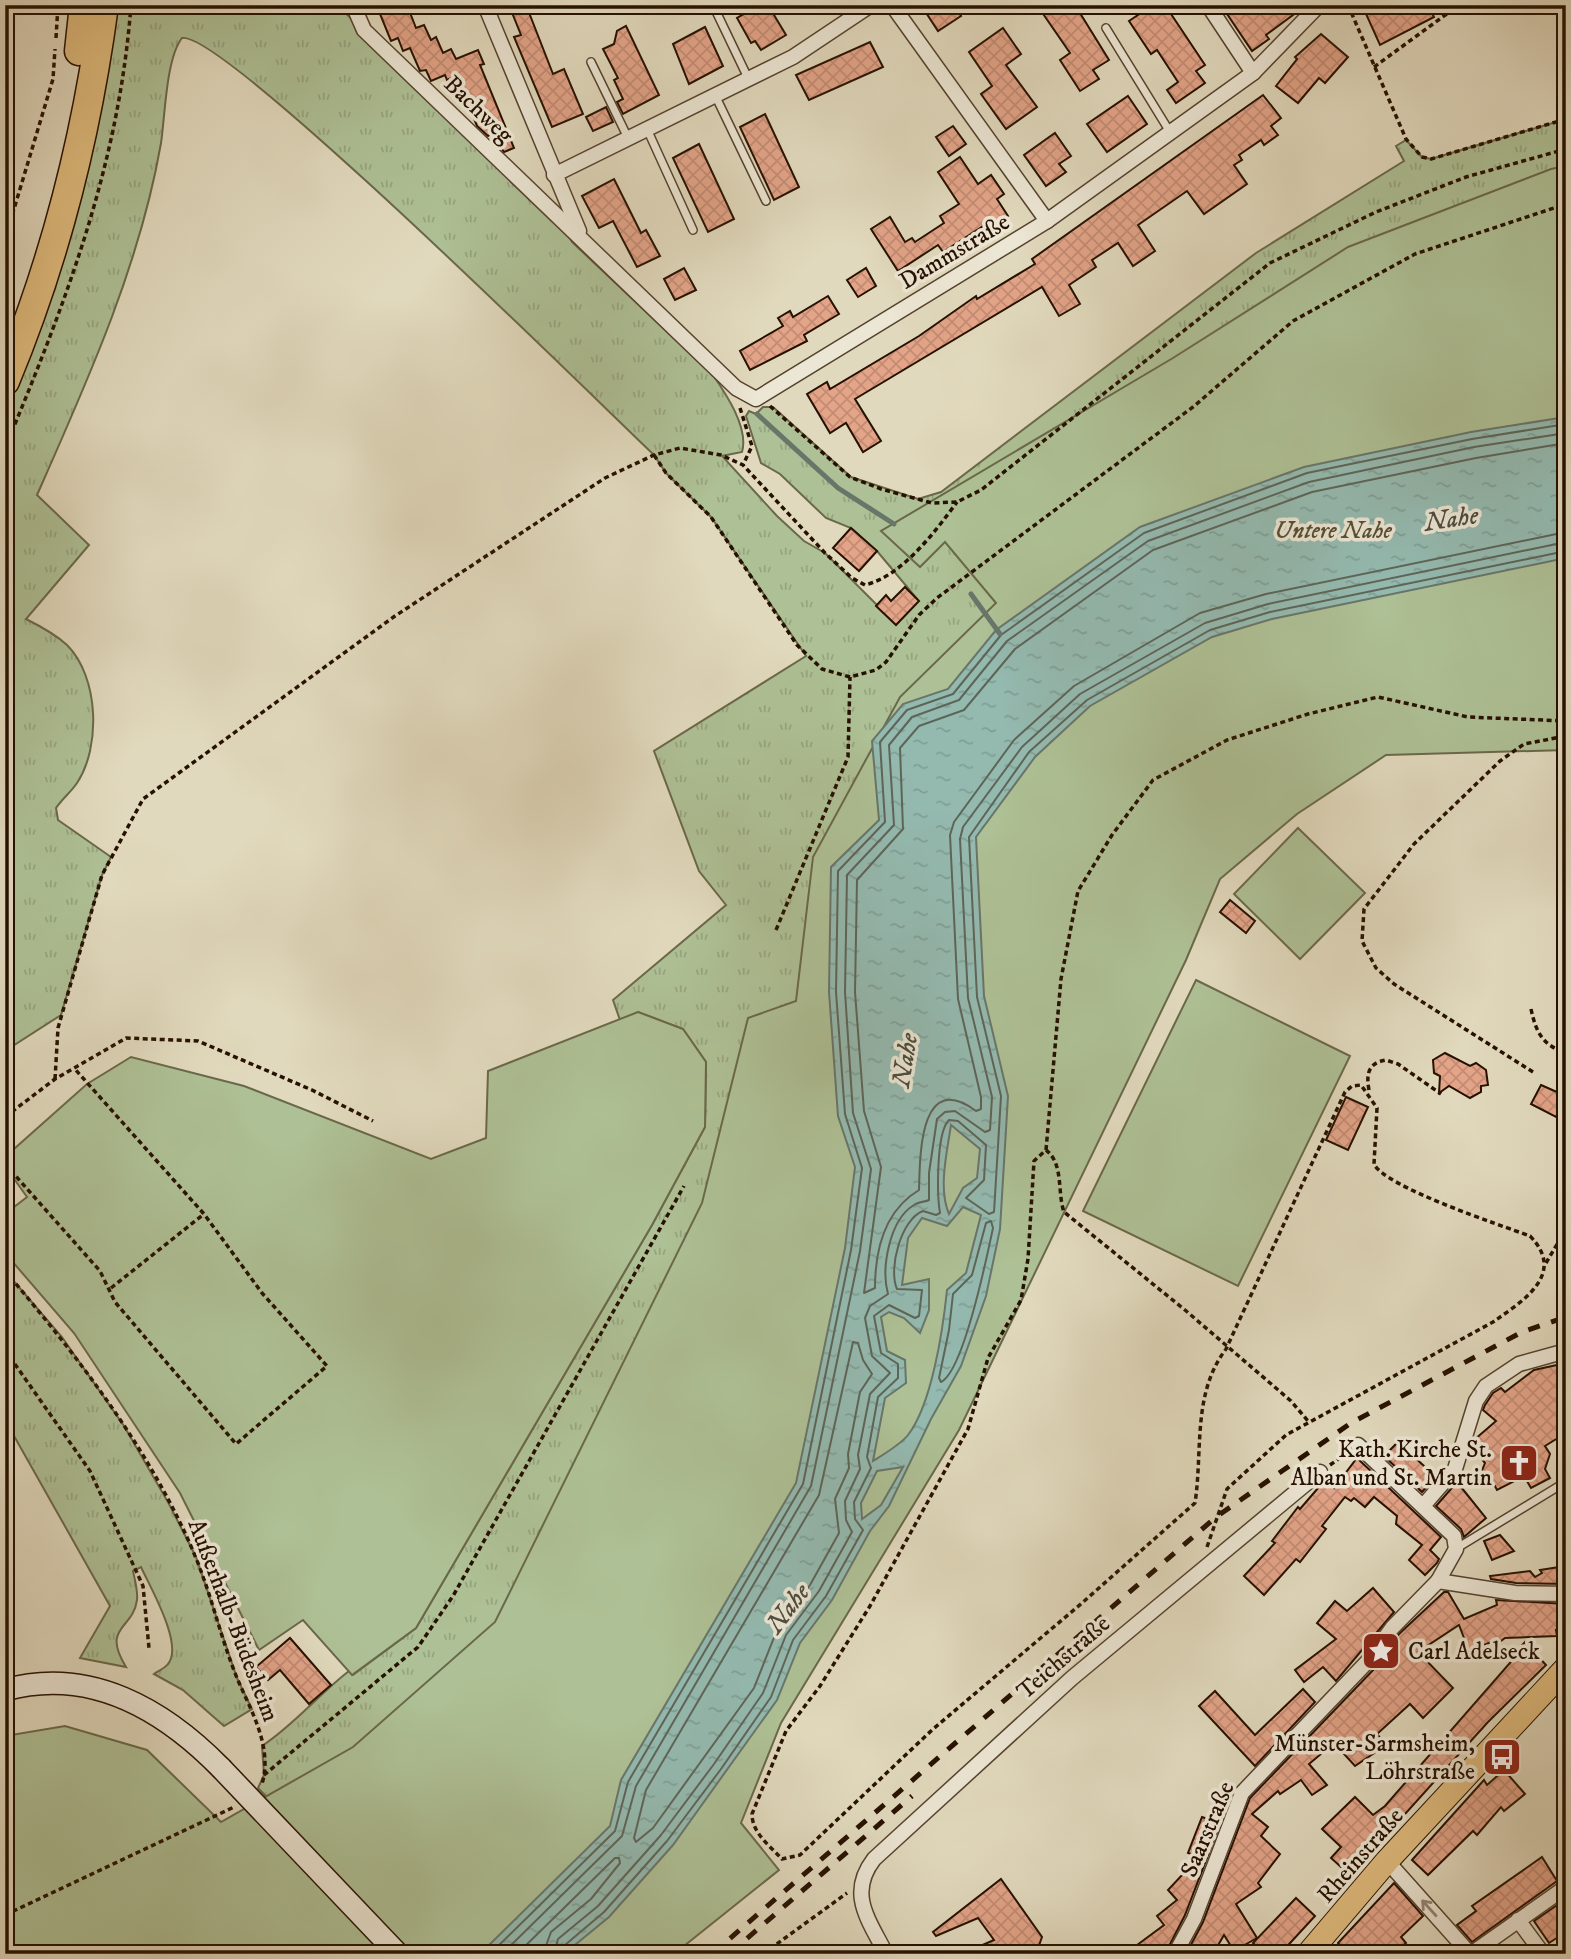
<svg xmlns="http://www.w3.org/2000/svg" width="1571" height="1959" viewBox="0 0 1571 1959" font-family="'IM FELL DW Pica',serif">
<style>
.grass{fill:url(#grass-tufts);stroke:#6a684a;stroke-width:2}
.green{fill:#aec095;stroke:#6a684a;stroke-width:2}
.water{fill:url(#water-ripples);stroke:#68766a;stroke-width:2;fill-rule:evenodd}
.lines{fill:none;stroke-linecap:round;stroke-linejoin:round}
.shore{stroke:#5d6558;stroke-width:2}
.stream{stroke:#68766a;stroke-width:5}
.building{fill:url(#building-cross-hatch);stroke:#261000;stroke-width:2}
.lane-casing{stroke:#55422f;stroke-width:10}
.street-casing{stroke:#55422f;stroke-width:17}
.secondary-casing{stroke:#261000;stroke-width:24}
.primary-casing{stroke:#261000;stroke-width:25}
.highway-casing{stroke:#261000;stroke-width:31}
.path{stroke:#261000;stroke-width:3.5;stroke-dasharray:5 3.5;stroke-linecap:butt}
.lane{stroke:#ece6d4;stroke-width:7}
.street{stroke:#ece6d4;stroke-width:14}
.secondary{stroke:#ece6d4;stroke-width:21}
.primary{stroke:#e0bc7e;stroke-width:23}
.highway{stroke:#e0bc7e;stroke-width:28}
.rail{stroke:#261000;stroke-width:5;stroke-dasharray:12 12;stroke-linecap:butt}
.secondary-bridge-casing{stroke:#261000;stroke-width:24;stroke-linecap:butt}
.secondary-bridge{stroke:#ece6d4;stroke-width:21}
.oneway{stroke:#938675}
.labels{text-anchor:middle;stroke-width:7;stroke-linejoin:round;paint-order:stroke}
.street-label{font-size:24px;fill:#261000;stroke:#ece6d4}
.park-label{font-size:24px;font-style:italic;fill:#564e34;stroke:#ece6d4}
.poi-label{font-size:24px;fill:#261000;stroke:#ece6d4;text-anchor:end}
.water-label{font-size:26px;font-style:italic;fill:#4c4c3e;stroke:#ece6d4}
</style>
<defs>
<pattern id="grass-tufts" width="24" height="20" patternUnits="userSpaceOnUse" patternTransform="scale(1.75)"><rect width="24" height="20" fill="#aec095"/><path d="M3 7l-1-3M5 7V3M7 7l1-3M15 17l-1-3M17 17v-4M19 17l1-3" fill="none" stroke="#96a47f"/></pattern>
<pattern id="water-ripples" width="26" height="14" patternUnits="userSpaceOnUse" patternTransform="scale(1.75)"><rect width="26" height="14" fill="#94bab0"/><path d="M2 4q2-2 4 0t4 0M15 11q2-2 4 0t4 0" fill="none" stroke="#7f9f96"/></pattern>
<pattern id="building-cross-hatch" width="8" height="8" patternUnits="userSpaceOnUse" patternTransform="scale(1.75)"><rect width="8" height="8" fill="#e3a488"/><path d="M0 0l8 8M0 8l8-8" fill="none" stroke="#c38c74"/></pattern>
</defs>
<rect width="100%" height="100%" fill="#e1d9bd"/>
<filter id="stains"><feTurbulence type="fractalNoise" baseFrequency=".00286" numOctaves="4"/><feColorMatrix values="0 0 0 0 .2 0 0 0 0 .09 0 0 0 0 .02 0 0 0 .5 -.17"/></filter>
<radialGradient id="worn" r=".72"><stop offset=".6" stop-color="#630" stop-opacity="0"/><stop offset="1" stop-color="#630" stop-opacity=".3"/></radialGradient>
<!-- grass -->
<g class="grass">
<path d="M114,5H337L559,217L572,242L713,375C726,394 749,428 742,452L722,456L777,516L804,541L825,553L896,624L918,600L877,551L851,528L826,518L780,474L761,463L746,416L749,411L756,414L763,407H773L851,477L918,499L941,492L1256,253L1404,161L1396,146L1406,140L1422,157L1431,159L1566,119V417L879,820L829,992L416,1954L258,1788L264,1775L262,1746C294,1725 318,1695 349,1671L353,1675L416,1628L652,1225L705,1127L706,1062L683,1029L638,1012L620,1020L613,1000L726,905L699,871L654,751L806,656L711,517L666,473L654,455C599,403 223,30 182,38C166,58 165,117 161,143C140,265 87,382 37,495L89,545L26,619C40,626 55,634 67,645C99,677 101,747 77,783C71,792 62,799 56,808L58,820L111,857L102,875L61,1015L5,1051V409L15,386Z"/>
<path d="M5,1271L62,1337L124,1426L169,1504L196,1557L237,1678L252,1709L224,1726L183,1690L154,1674C158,1671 165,1668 168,1664C184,1645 150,1587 141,1567L133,1571C135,1581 138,1590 137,1600C133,1630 101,1626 126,1667L80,1658L110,1606L5,1420Z"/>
</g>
<!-- green -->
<g class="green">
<polygon points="1566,166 1566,750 1386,755 1297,814 1220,879 1186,960 959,1430 781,1723 741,1823 779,1870 674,1954 5,1954 5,1736 65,1726 147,1750 221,1822 353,1747 495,1622 702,1203 748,1018 796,1001 813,857 900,697 996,603 945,542 920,567 881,531 1173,358 1348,247 1551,169"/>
<polygon points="1298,828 1365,893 1300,959 1234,894"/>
<polygon points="1196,980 1350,1056 1238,1286 1083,1211"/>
<polygon points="638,1012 683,1029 706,1062 705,1127 652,1225 416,1628 352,1675 303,1620 259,1650 180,1493 74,1333 5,1253 5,1214 27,1197 5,1166 5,1157 87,1084 131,1057 244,1086 431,1159 486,1138 488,1071"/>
</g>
<!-- water -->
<path class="water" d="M1566,417V558L1272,619L1212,637L1090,706L1035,757L976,837L984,996L1008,1096L1000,1229L986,1296L961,1366L931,1419L889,1506L870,1531L832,1600L800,1643L777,1700L673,1845L609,1917L570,1949L569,1954H480L610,1826L621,1780L796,1483L845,1248L855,1167L838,1116L829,992L831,867L879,820L872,741L903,704L948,689L996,630L1140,527L1304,467L1471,432ZM951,1125L980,1149L977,1178L963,1188L949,1214C938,1189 947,1152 951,1125ZM963,1207L981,1215L966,1273L947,1290C943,1329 932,1404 908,1435C900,1445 884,1454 873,1461L885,1398L906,1383L905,1360L887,1351L881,1317L889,1312L904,1318L920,1333L929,1310V1279L902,1285L908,1238L922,1218L947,1226ZM903,1467L881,1505L862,1519L861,1503L877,1471Z"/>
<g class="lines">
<!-- shore -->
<g class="shore">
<path d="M1566,443L1476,458L1312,492L1153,550L1015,649L964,710L919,726L900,748L903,829L857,880L855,992L864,1111L881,1167L864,1293L875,1288C875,1250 884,1211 919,1190C920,1157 919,1069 976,1111L981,1109V1097L958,999L950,835L954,822L1014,740L1074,686L1200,613L1266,594L1566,532"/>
<path d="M991,1221L993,1228C987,1256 964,1371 941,1382L939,1378L949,1330L953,1294L972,1275L986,1223Z"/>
<polygon points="853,1342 858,1343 863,1360 872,1374 860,1392 848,1454 849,1468 835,1499 839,1533 810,1585 777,1630 754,1688 653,1828 636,1842 634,1838 646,1790 819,1495"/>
<polyline points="490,1954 615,1831 628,1782 803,1484 851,1250 862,1168 845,1114 836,992 838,871 885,822 880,742 907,710 953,694 1001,635 1144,533 1307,473 1472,439 1566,424"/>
<polyline points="502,1954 622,1836 636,1786 811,1486 860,1251 871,1169 853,1113 845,992 847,875 894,825 889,745 912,717 959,700 1007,641 1148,541 1309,482 1474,447 1566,433"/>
<polyline points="517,1954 615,1858 619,1858 620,1863 591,1899 551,1932 543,1954"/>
<path d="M554,1954L558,1939L598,1906L661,1835L714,1764L763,1693L786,1635L819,1591L852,1532L846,1520L845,1501L860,1469L858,1455L870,1394L890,1373L872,1356L865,1318L870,1306L888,1294C881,1269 889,1220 914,1205C918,1202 925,1202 929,1200V1173L937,1119L945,1112L955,1111L985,1132L990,1130L992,1097L968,998L960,839L963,827L1022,747L1080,694L1205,623L1268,604L1566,542"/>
<path d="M563,1954L565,1945L604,1912L667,1841L721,1769L771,1697L793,1640L826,1596L863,1530L855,1519L854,1502L871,1468L867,1457L878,1397L898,1378V1364L881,1353L874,1316L889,1305L915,1318L919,1316L922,1290L897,1289C888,1269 901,1219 923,1211L936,1215L940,1213C937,1195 936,1132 949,1120L958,1121L986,1145L984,1180L966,1198L989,1214L994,1212L1001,1096L977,997L969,837L1029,752L1087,700L1210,630L1270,612L1566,551"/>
</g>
<!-- stream -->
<g class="stream">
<polyline points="757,414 838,488 894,524"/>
<polyline points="971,594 1000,634"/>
</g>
</g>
<!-- building -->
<g class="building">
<polygon points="387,5 407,5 416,28 424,25 431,40 436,37 443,53 451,49 456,59 478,50 484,64 480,65 514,148 504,152 491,134 488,136 477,126 456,76 447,80 445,75 431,81 426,70 420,71 410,48 403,51 398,38 391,41 378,9"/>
<polygon points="509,5 526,5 553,74 564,69 583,114 552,127 514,37 521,35"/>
<polygon points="760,5 768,5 786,35 761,50 755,41 751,43 737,18"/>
<polygon points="921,5 954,5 961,16 938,31"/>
<polygon points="1037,5 1075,5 1109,60 1093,70 1099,79 1080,91 1060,60 1070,53"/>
<polygon points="1153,5 1165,5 1205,65 1196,71 1205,83 1176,103 1167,90 1178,82 1157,50 1151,54 1129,21"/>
<polygon points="1221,5 1286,5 1293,15 1266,35 1269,39 1252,51"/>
<polygon points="1362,5 1428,5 1434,17 1380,45"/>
<polygon points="626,26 659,95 623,114 617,102 623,99 614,80 618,78 603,49 614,44 617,31"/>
<polygon points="705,27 723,66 689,84 673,44"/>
<polygon points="1003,28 1021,54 1006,65 1037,107 1006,129 981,94 992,86 969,52"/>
<polygon points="1321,34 1348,57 1325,83 1319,78 1298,103 1276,86 1297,59 1295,57"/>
<polygon points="870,42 883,67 809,100 796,75"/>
<polygon points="1263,95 1281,118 1271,126 1278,135 1264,145 1261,140 1239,155 1242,160 1234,165 1247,184 1204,214 1187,191 1138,225 1155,251 1133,266 1118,243 1092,260 1096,267 1069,285 1080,304 1059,316 1042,287 855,399 881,441 863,452 846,423 830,433 807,394 827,382 830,389 919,336 976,296 977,299 1035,264 1032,259"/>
<polygon points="1128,96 1147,124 1107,152 1087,124"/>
<polygon points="606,107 613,122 593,131 586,117"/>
<polygon points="765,114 799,187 774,200 740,127"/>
<polygon points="953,126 966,144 949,156 936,137"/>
<polygon points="1055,133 1071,156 1059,164 1066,172 1046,186 1024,155"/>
<polygon points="699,144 734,219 708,232 673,158"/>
<polygon points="960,157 978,184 991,175 1004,194 997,199 1008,216 988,230 985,225 943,252 938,245 898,271 871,229 890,217 905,242 912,238 915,242 944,223 940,216 959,204 938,172"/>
<polygon points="614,179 641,233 646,230 660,256 637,267 613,221 599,228 582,196"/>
<polygon points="684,268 696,290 675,300 664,279"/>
<polygon points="866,268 876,286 858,297 847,280"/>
<polygon points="828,296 839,314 804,335 807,341 750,370 740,351 783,326 778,318 790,311 793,317"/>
<polygon points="851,528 877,551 859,571 833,548"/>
<polygon points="905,587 919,601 896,625 876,606 886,595 891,601"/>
<polygon points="1230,900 1255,921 1246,933 1220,912"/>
<polygon points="1445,1053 1470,1066 1476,1063 1486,1070 1488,1085 1481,1086 1481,1092 1470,1098 1449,1086 1439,1093 1440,1076 1434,1073 1433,1060"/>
<polygon points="1541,1085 1566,1096 1556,1117 1531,1104"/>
<polygon points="1346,1097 1368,1107 1348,1150 1326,1140"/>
<polygon points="1566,1363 1566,1433 1545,1446 1550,1454 1545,1469 1550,1478 1531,1488 1524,1476 1497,1490 1489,1475 1481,1473 1485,1463 1472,1447 1474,1440 1496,1421 1483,1410 1485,1405 1493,1393 1501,1388 1505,1392 1534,1370"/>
<polygon points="1398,1442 1436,1477 1422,1492 1384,1456"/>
<polygon points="1357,1458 1441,1537 1430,1550 1439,1559 1437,1563 1425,1575 1409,1560 1422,1545 1396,1524 1397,1516 1374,1497 1365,1507 1354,1498 1351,1501 1345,1497 1322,1526 1326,1529 1300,1562 1296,1559 1264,1595 1244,1576 1275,1543 1272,1541 1298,1507 1300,1509 1325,1480 1334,1488"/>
<polygon points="1457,1482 1486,1518 1464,1537 1461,1529 1436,1506"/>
<polygon points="1500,1535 1514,1551 1492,1560 1484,1541"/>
<polygon points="1566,1566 1566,1584 1516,1583 1491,1579 1490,1576 1530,1571 1535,1577 1542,1573 1540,1570"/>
<polygon points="1373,1588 1394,1612 1336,1681 1323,1667 1304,1682 1295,1670 1336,1639 1317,1623 1335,1601 1347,1611"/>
<polygon points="1444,1592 1448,1592 1464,1619 1497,1605 1496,1600 1566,1604 1565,1629 1556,1630 1557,1636 1505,1638 1501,1641 1499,1639 1469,1651 1459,1625 1418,1652 1453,1688 1423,1718 1410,1704 1377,1734 1386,1745 1355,1766 1334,1743 1309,1764 1327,1785 1312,1795 1301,1780 1280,1794 1278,1791 1252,1814 1268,1827 1261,1836 1280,1854 1258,1883 1261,1887 1236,1904 1257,1938 1234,1951 1224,1935 1213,1954 1186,1954 1203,1922 1250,1798 1375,1668 1399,1634"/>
<polygon points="290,1638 331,1685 309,1704 280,1670 268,1680 256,1667"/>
<polygon points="1525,1642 1546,1665 1488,1722 1350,1875 1331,1858 1341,1847 1322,1829 1355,1797 1373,1815 1385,1806 1516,1656 1514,1654"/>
<polygon points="1303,1689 1315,1702 1255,1766 1199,1706 1215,1691 1255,1735"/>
<polygon points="1504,1770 1525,1794 1504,1811 1501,1807 1477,1835 1473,1831 1428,1875 1412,1860 1484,1780 1487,1785"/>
<polygon points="1214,1801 1227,1806 1185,1915 1165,1954 1125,1954 1164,1925 1157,1916 1177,1900 1168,1890 1199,1857 1188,1853 1202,1817 1208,1819"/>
<polygon points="1542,1857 1557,1881 1472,1942 1457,1925 1476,1911 1472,1906"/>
<polygon points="1001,1879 1042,1937 1036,1954 962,1954 994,1940 978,1918 936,1936 933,1932"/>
<polygon points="1394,1883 1423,1916 1401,1937 1406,1943 1394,1954 1348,1954 1338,1943"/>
<polygon points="1296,1898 1315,1916 1280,1954 1265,1954 1253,1943"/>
<polygon points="1566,1899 1566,1932 1549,1943 1534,1921"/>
</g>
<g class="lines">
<!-- lane casing -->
<g class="lane-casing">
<g id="lane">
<polyline points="713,5 748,78"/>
<polyline points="1106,28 1170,132"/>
<polyline points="591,62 628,138"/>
<polyline points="715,95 766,201"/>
<polyline points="647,129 693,230"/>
<polyline points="1457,1548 1564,1483"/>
</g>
</g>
<!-- street casing -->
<g class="street-casing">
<g id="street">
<polyline points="353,5 364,30 736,388 756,399 1047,221 1253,73 1319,5"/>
<polyline points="485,5 579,231"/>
<polyline points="892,5 1047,221"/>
<polyline points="1208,5 1253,73"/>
<polyline points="554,175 793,57 871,5"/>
<polyline points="1358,1445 1454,1536 1456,1549 1438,1581"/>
<polyline points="1423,1506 1455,1469 1476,1401 1486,1386 1519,1364 1566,1351"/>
<polyline points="1387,1861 1470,1954"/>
<polyline points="1518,1920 1543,1954"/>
<path d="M886,1954C869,1920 847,1894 874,1859L1072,1678L1320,1472"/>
<polyline points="1175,1954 1194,1919 1242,1793 1368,1661 1392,1628 1438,1581 1515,1593 1566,1594"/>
<polyline points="1471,1954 1566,1887"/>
</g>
</g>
<!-- secondary casing -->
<g class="secondary-casing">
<path id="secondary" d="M5,1690C90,1666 164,1710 221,1768"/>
</g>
<!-- primary casing -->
<g class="primary-casing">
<polyline id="primary" points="1308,1954 1387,1861 1566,1668"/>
</g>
<!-- highway casing -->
<g class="highway-casing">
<g id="highway">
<polyline points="79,51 84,5"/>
<path d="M5,381C55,261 87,134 104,5"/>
</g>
</g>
<!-- path -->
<g class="path">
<polyline points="1348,5 1406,139 1422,157 1431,159 1566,119"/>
<polyline points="56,38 58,5"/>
<polyline points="1374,67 1459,5"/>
<polyline points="5,239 53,79 55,49"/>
<polyline points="770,406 850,477 881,489 932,503 957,502 981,490 1270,263 1376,212 1466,177 1566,149"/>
<polyline points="740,408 752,446 743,465"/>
<path d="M5,448C66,302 119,165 131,5"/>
<polyline points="654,455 666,473 711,517 797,645 822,669 850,677 876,670 886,662 919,615 937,598 1193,407 1293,321 1415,254 1566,204"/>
<polyline points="776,930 848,757 850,677"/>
<path d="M1531,1009C1536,1032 1542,1045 1566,1053"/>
<polyline points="1533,1072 1394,984 1376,968 1362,941 1364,909 1414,844 1500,761 1524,744 1566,736"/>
<path d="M55,1079L58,1028L102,875L143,799L395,616L605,478L654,455L680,448L721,455L743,465L825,553L852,578L865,585C902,576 935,532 957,502"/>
<path d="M1369,1090C1366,1074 1368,1063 1386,1060L1398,1064L1441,1094"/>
<polyline points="5,1117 55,1079 126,1038 198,1041 312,1090 373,1121"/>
<polyline points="1046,1150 1061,979 1078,891 1112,835 1153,780 1227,740 1308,714 1378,697 1468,717 1566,721"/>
<polyline points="5,1164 100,1271 115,1302 236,1444 327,1366 262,1293 204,1214 74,1068"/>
<polyline points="1546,1263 1566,1229"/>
<path d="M5,1271C79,1358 152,1452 196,1558C212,1597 221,1639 237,1678C251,1711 273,1747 262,1784"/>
<polyline points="111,1288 204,1214"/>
<polyline points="5,1350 90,1471 143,1586 149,1648"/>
<polyline points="1330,1465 1347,1453"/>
<path d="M1207,1547L1227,1489L1286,1435L1493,1322C1523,1301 1567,1274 1530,1236C1500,1225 1385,1187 1374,1164L1377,1108L1361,1085L1352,1086L1345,1092L1226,1349C1192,1394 1203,1450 1195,1503L1082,1603L932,1730L800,1855L782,1859C770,1846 752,1833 752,1814L786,1731L820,1686L870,1606L968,1429L988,1358L1021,1300L1028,1259L1034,1161L1046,1150C1064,1164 1057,1192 1064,1212L1185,1310L1291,1401L1308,1421"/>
<polyline points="264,1775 418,1647 453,1596 684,1186"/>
<polyline points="5,1915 234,1807"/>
<polyline points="763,1954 847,1893"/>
</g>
<!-- lane -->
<use href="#lane" class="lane"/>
<!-- street -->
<use href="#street" class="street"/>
<!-- secondary -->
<use href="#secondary" class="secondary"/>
<!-- primary -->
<use href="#primary" class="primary"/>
<!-- highway -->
<use href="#highway" class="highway"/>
<!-- rail -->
<g class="rail">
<polyline points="712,1954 1216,1517 1351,1423 1522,1332 1566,1317"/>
<polyline points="729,1954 912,1796"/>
</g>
<!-- secondary-bridge casing -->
<g class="secondary-bridge-casing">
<polyline id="secondary-bridge" points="221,1768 398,1954"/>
</g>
<!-- secondary-bridge -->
<use href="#secondary-bridge" class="secondary-bridge"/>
</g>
<!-- one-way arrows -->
<defs><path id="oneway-shaft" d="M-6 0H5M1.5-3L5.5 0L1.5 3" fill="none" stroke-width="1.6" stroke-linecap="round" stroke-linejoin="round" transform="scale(1.75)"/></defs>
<use class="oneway" href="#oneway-shaft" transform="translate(1429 1908) rotate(-132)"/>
<!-- icons -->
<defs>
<g id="church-square" transform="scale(2.0125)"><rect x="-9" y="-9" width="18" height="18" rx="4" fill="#8f2418" stroke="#ece6d4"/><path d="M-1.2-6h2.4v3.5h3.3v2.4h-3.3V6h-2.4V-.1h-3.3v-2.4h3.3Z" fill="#fff"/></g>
<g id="sight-square" transform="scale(2.0125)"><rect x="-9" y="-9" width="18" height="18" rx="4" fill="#8f2418" stroke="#ece6d4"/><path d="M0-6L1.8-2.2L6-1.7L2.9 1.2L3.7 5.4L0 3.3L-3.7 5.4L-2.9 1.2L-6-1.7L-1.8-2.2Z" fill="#fff"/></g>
<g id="bus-square" transform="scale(2.0125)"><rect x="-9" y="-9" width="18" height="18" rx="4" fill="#8f2418" stroke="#ece6d4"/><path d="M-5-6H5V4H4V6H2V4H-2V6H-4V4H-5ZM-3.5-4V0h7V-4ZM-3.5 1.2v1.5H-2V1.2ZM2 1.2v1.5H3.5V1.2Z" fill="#fff"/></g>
</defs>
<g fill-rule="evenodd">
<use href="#church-square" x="1519" y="1463"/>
<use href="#sight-square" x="1381" y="1651"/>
<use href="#bus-square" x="1502" y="1757"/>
</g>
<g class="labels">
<!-- street labels -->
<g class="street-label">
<text transform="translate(479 109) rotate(44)" y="8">Bachweg</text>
<text transform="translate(954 251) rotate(-31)" y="8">Dammstraße</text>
<text transform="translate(234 1620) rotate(69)" y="8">Außerhalb-Büdesheim</text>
<text transform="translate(1063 1657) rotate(-41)" y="8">Teichstraße</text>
<text transform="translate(1207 1829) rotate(-67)" y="8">Saarstraße</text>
<text transform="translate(1360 1855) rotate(-49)" y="8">Rheinstraße</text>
</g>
<!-- park labels -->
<g class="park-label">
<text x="1333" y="538">Untere Nahe</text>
</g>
<!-- poi labels -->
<g class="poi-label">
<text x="1492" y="1457">Kath. Kirche St.<tspan x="1492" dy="28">Alban und St. Martin</tspan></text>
<text x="1408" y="1659" text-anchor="start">Carl Adelseck</text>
<text x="1475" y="1751">Münster-Sarmsheim,<tspan x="1475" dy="28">Löhrstraße</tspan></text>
</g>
<!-- water labels -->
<g class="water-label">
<text transform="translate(1451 518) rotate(-9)" y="9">Nahe</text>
<text transform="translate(904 1060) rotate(-81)" y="9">Nahe</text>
<text transform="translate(787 1608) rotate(-53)" y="9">Nahe</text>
</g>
</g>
<!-- margin -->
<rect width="1571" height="1959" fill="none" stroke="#e1d9bd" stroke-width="28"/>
<rect x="7" y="7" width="1557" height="1945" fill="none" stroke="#261000" stroke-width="3.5"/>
<rect x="14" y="14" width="1543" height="1931" fill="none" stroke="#261000" stroke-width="2"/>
<rect width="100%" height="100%" filter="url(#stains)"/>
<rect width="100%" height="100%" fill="url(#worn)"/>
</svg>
